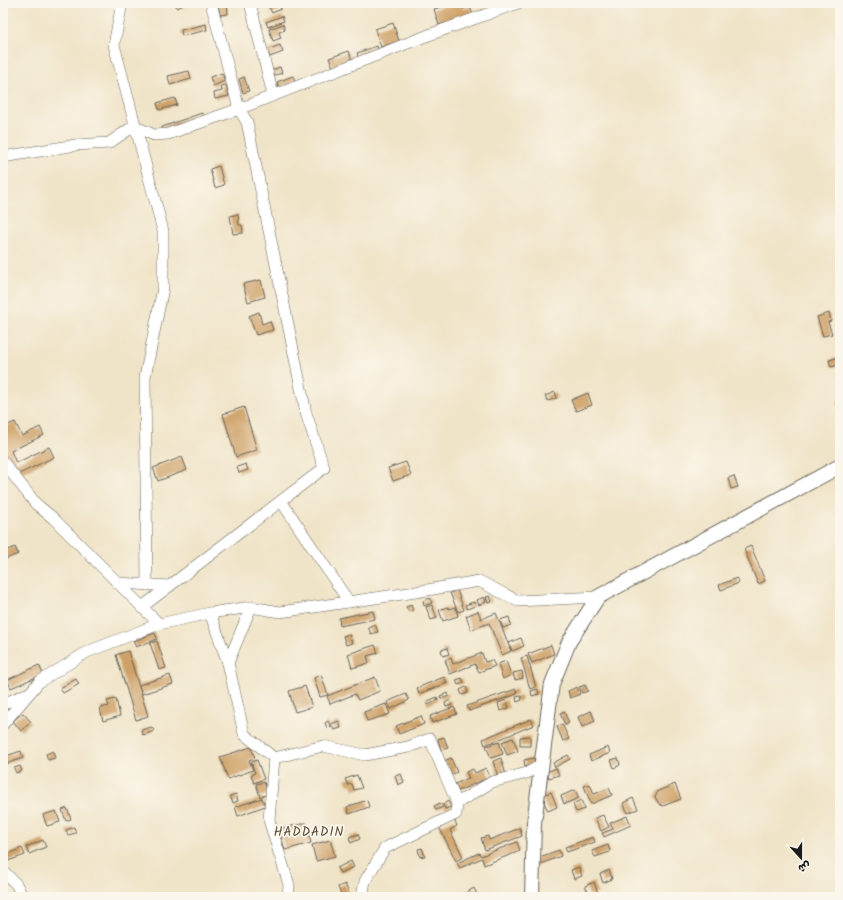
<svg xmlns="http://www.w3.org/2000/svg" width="843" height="900" viewBox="0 0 843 900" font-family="Kalam,'Playpen Sans Arabic',sans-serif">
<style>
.building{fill:#cfa168}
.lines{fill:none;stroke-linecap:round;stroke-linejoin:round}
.minor-casing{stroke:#666258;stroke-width:12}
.tertiary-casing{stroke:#666258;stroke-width:16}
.minor{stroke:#fff;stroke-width:11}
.tertiary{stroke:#fff;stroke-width:14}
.labels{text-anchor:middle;stroke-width:3.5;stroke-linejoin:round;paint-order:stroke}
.quarter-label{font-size:13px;letter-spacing:1px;fill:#5b4b37;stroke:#fbf7ec}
</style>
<rect width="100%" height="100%" fill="#fbf7ec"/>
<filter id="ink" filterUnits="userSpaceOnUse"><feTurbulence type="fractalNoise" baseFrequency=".025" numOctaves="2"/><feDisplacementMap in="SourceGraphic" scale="8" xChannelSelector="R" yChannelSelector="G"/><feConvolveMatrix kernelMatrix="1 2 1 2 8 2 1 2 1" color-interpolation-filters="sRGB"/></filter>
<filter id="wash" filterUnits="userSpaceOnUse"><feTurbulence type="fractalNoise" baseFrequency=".012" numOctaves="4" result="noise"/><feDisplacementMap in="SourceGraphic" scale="16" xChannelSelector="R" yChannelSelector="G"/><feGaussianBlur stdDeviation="0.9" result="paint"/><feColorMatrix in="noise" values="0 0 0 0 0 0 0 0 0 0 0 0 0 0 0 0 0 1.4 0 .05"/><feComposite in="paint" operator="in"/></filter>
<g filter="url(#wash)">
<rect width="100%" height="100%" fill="#f0e4c8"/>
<g id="blocks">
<!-- building -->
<g class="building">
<polygon points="175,3 184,3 184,5 177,8"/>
<polygon points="218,3 227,3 228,14 220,15"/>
<polygon points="279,3 281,9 272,13 269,7"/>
<polygon points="455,3 461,3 463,9 470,7 473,15 439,25 434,9"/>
<polygon points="282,16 284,21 268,27 266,22"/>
<polygon points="393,23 399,41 381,47 375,29"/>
<polygon points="206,24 207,30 182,36 181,30"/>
<polygon points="283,24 285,30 279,32 281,38 273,41 269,29"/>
<polygon points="280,45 283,52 270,57 267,50"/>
<polygon points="377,46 379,53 359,60 357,53"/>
<polygon points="349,51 352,61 333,67 329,58"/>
<polygon points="280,67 282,73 272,76 270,71"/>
<polygon points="189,71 191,79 170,85 168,76"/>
<polygon points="222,73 225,81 213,86 210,77"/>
<polygon points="293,76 295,81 279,88 277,82"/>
<polygon points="244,77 249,91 243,93 239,79"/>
<polygon points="226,85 229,96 215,99 214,93 222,91 221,86"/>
<polygon points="175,98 177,105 159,110 157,103"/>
<polygon points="202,113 204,118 165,133 162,127"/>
<polygon points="219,166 224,185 215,188 210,169"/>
<polygon points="238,214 239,225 242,225 243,233 233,234 230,216"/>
<polygon points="261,280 265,297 248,302 243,284"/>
<polygon points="259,312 262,324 270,321 273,330 256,335 249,316"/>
<polygon points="829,313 831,321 828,322 832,334 823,336 817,317"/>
<polygon points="840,357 840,365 831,367 829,360"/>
<polygon points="555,392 557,398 548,401 545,396"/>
<polygon points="588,393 592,405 576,411 571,400"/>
<polygon points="837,400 840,400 840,411 839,411"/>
<polygon points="244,407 257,450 236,457 223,414"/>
<polygon points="15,422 22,436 40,427 44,435 11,451 16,463 49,447 54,457 15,476 3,452 3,427"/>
<polygon points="182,457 187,470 158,481 153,468"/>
<polygon points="406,462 411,475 393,481 388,468"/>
<polygon points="246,464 248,470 239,473 237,467"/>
<polygon points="734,476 738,487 731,489 728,478"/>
<polygon points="751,546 765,581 758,584 744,549"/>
<polygon points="15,547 18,554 3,560 3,552"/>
<polygon points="737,578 739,583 721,590 719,585"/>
<polygon points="457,590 464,610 458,612 450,593"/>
<polygon points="490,596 492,602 488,603 486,597"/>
<polygon points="484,597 486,602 479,605 477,600"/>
<polygon points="430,598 432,603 424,606 423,601"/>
<polygon points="474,602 475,606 467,609 465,605"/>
<polygon points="411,605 413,610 409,612 406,607"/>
<polygon points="432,605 437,618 431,620 426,607"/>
<polygon points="448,607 449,609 455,607 458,616 443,621 439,610"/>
<polygon points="373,611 375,619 340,626 339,618"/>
<polygon points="478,611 481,619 496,613 511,651 502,655 489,623 471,630 466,616"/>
<polygon points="509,617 511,625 503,628 500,620"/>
<polygon points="375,624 378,632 371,634 368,627"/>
<polygon points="155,633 157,639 136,647 133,641"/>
<polygon points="349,634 352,643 346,645 343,636"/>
<polygon points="521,638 524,646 512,651 509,643"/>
<polygon points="157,641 166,668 159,670 150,643"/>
<polygon points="375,645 378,653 367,656 369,663 352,668 348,654"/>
<polygon points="551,645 554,654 532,663 528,654"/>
<polygon points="447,648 449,654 443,656 441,650"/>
<polygon points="128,651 148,716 136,720 116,655"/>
<polygon points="482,653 485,662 492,660 495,666 479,672 475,664 450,674 445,660 451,658 453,664"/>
<polygon points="527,656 536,687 530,689 521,658"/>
<polygon points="506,661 511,675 503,679 498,664"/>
<polygon points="39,665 43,674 11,688 7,680"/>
<polygon points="522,671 523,678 515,680 513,673"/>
<polygon points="170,675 173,684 142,694 139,685"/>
<polygon points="321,675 328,695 320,697 314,678"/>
<polygon points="375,677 380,691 358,700 355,694 330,704 327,696"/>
<polygon points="444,677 447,683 419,694 417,688"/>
<polygon points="462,678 464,683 458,685 456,680"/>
<polygon points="76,679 79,684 63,693 60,688"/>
<polygon points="585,685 588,691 582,693 579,687"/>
<polygon points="305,686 312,707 295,712 289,691"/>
<polygon points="466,687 468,693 462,695 460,690"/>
<polygon points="577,687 580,694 570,698 568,691"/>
<polygon points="516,689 517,694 469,711 467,706"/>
<polygon points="538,689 539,694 532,696 531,691"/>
<polygon points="448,693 449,696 441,699 440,696"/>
<polygon points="406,694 409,700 391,709 387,702"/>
<polygon points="521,696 522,700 517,702 516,697"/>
<polygon points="437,697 438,700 428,705 426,702"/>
<polygon points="116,699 120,716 103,721 100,708 109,706 107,701"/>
<polygon points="450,700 452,705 446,707 445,703"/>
<polygon points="506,700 509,708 500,711 498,703"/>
<polygon points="386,704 390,714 367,721 364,712"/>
<polygon points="454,707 457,714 432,723 430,716"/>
<polygon points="564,711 569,723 565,725 560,713"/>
<polygon points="591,711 595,721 582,727 578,717"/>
<polygon points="23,713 31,722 21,731 13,721"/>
<polygon points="421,716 424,724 399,734 396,726"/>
<polygon points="531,719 534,725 485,745 483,739"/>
<polygon points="328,721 331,727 327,728 325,723"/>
<polygon points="339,721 341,728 334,730 331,724"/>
<polygon points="562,724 569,739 563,741 557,727"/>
<polygon points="152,727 154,731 143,735 141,730"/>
<polygon points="530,736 530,746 520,746 520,737"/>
<polygon points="444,737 448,748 441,750 438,739"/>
<polygon points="513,738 518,751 507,755 502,742"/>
<polygon points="499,742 503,754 491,758 486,746"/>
<polygon points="251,747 255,758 249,760 253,770 228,779 220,757"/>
<polygon points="608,747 610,753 591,761 589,755"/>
<polygon points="21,751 23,758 3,765 3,757"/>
<polygon points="53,751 55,758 48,760 46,754"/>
<polygon points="568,755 570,759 555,767 553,763"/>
<polygon points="451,758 457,772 451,775 444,761"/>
<polygon points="501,758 506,775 498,777 493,761"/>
<polygon points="534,758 536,764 525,767 524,760"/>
<polygon points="618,758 620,765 614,768 611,760"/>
<polygon points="257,760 264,779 254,783 251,775 255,773 251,762"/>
<polygon points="20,766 22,771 16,773 14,768"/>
<polygon points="486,768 490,777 458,791 455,784 469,778 466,772 473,769 475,773"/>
<polygon points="556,768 559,775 549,778 547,772"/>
<polygon points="401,774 404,782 398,785 395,776"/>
<polygon points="357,775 362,788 354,790 352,784 348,785 345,779"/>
<polygon points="264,782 268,794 260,797 256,784"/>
<polygon points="590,784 594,794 609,788 612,795 591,804 584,786"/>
<polygon points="675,784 681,799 663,806 659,804 655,797 658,791"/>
<polygon points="575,790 579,798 564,804 561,796"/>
<polygon points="551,792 557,807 548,811 541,796"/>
<polygon points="236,794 238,801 233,803 230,796"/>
<polygon points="262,798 265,806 238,816 235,807"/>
<polygon points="633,798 638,809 628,813 623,803"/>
<polygon points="367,800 369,807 349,814 347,807"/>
<polygon points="581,800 585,809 576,812 573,804"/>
<polygon points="448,801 451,807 445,809 443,804"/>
<polygon points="440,803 443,807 436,810 434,806"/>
<polygon points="67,808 71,819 66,821 62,810"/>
<polygon points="56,811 60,822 47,826 43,815"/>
<polygon points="603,815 609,827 601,831 595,818"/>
<polygon points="627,816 631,825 604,837 602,833 613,829 610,823"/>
<polygon points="454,819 457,826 450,830 463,857 456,861 439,827"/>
<polygon points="306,823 311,843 285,850 279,829"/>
<polygon points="74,827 76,833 68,835 66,830"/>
<polygon points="520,828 522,836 485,850 481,838 488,836 489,840"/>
<polygon points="358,834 360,839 351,843 349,837"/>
<polygon points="593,837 595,842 567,852 565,847"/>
<polygon points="43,840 46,847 29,854 26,847"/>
<polygon points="330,840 335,856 316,861 312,845"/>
<polygon points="517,842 520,851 484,865 482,858 460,868 457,863 479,853 481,856"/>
<polygon points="608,845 610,852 595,857 592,851"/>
<polygon points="22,848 25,855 5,862 3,856"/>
<polygon points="422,848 425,856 420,857 418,849"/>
<polygon points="559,850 561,856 536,866 534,859"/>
<polygon points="351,861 354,867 340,873 337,868"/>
<polygon points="579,867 582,876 574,879 571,870"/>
<polygon points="609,870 612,879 603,883 600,874"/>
<polygon points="594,882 598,893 590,896 585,886"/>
<polygon points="345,884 351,897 342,897 338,887"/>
<polygon points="474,888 478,897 469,897 467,892"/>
</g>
</g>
</g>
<g filter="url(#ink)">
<use href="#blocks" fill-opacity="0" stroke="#666258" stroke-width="1"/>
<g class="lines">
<!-- minor casing -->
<g class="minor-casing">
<g id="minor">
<polyline points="122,3 114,45 163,231 163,288 145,377 147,585"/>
<polyline points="250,3 273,95"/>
<polyline points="134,126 154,135 168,134 239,109 426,36 518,3"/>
<polyline points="3,157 76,145 109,143 134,126"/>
<polyline points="3,462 36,504 53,518 159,624"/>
<polyline points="281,501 349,602"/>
<polyline points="118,583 170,586"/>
<polyline points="142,607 324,468 306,413 247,122 239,109 211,3"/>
<polyline points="210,613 228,663 244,734 274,758 269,820 289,885 288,897"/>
<polyline points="228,663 251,607"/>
<polyline points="3,704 26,694"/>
<polyline points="3,724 39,682 87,652 159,624 210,613 251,607 280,612 416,592 479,581 518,601 598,597"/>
<polyline points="274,758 323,746 365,755 408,747 430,739 457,803 456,814 385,848 365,881 362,897"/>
<polyline points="457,803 492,782 527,773 541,765"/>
<polyline points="3,871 16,884 23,897"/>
</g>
</g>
<!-- tertiary casing -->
<g class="tertiary-casing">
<polyline id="tertiary" points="532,897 534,823 552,684 569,642 598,597 840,466"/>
</g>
<!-- minor -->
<use href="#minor" class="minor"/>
<!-- tertiary -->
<use href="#tertiary" class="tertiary"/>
</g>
</g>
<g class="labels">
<!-- quarter labels -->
<g class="quarter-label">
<text x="309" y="836">HADDADIN</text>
</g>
</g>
<!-- margin -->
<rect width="843" height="900" fill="none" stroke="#fbf7ec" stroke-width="16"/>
<!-- north arrow -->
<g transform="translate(801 858) rotate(159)" stroke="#fbf7ec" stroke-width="3" paint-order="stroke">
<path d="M0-3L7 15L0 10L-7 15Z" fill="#1c1c1c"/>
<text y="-6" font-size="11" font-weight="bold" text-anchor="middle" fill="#1c1c1c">ش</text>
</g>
</svg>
